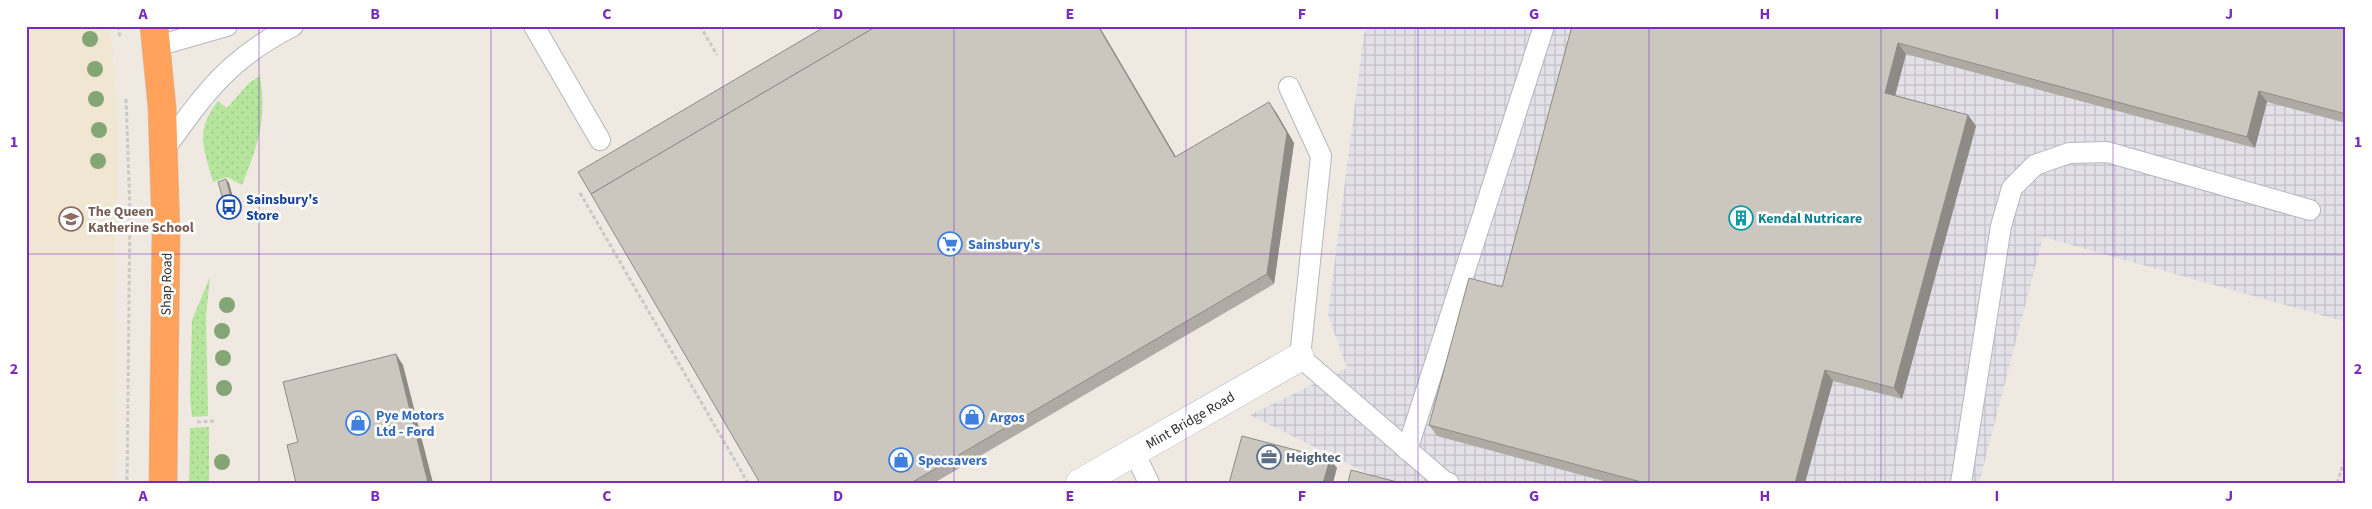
<svg xmlns="http://www.w3.org/2000/svg" width="2372" height="509" viewBox="0 0 2372 509" font-family="'Source Sans 3',sans-serif">
<style>
.industrial{fill:url(#industrial-grid)}
.education{fill:#f0e6d1}
.grass{fill:url(#grass-dots)}
.lines{fill:none;stroke-linecap:round;stroke-linejoin:round}
.lane-casing{stroke:#b4b7c1;stroke-width:22}
.street-casing{stroke:#b4b7c1;stroke-width:29}
.highway-casing{stroke:#c9c9c9;stroke-width:29}
.path{stroke:#c9c9c9;stroke-width:3;stroke-dasharray:4 2.5;stroke-linecap:butt}
.lane{stroke:#fff;stroke-width:20}
.street{stroke:#fff;stroke-width:28}
.highway{stroke:#ffa35c;stroke-width:28}
.tree{fill:#84a574}
.wall{fill:#afaba4}
.shaded-wall{fill:#8e8b86}
.building{fill:#cbc7bf;stroke:#8e8b86}
.grid{fill:none;stroke:#7b2cbf;stroke-width:1;stroke-opacity:0.55}
.labels{text-anchor:middle;stroke-width:5;stroke-linejoin:round;paint-order:stroke}
.transit-label{font-size:14px;font-weight:bold;fill:#164399;stroke:#fff;text-anchor:start}
.education-label{font-size:14px;font-weight:bold;fill:#785e54;stroke:#fff;text-anchor:start}
.culture-label{font-size:14px;font-weight:bold;fill:#0d838f;stroke:#fff;text-anchor:start}
.shop-label{font-size:14px;font-weight:bold;fill:#366cbe;stroke:#fff;text-anchor:start}
.street-label{font-size:14px;fill:#2e2e2e;stroke:#fff}
.service-label{font-size:14px;font-weight:bold;fill:#4e5e75;stroke:#fff;text-anchor:start}
.neatline{fill:none;stroke:#7b2cbf;stroke-width:2}
.grid-label{font-size:16px;text-anchor:middle;font-weight:bold;fill:#7b2cbf}
</style>
<defs>
<pattern id="industrial-grid" width="8" height="8" patternUnits="userSpaceOnUse" patternTransform="scale(1.25)"><rect width="8" height="8" fill="#e3e1e8"/><path d="M0 4h8M4 0v8" fill="none" stroke="#c3c1c7"/></pattern>
<pattern id="grass-dots" width="8" height="8" patternUnits="userSpaceOnUse" patternTransform="scale(1.25)"><rect width="8" height="8" fill="#b6e59e"/><path d="M2 2h.1M6 6h.1" fill="none" stroke="#9dc588" stroke-width="1.8" stroke-linecap="round"/></pattern>
</defs>
<rect width="100%" height="100%" fill="#efe9e1"/>
<!-- industrial -->
<polygon class="industrial" points="1371,26 2346,26 2346,322 2043,237 1979,483 1398,483 1377,478 1250,415 1347,368 1328,315 1364,33"/>
<!-- education -->
<polygon class="education" points="26,26 110,26 115,78 118,174 114,264 114,483 26,483"/>
<!-- grass -->
<g class="grass">
<path d="M260,76C267,119 258,145 242,185L227,177L213,182C204,148 194,132 218,101L227,108L249,83Z"/>
<polygon points="210,277 206,316 208,416 192,417 190,397 192,320"/>
<polygon points="209,427 209,483 189,483 190,428"/>
</g>
<g class="lines">
<!-- lane casing -->
<g class="lane-casing">
<g id="lane">
<polyline points="534,26 600,140"/>
<polyline points="157,46 227,26"/>
<polyline points="1289,87 1321,156 1300,357 1445,482 1449,483"/>
<path d="M164,150C205,93 228,59 293,26"/>
<polyline points="1407,450 1544,26"/>
<polyline points="1134,452 1149,483"/>
<polyline points="1961,483 2001,226 2012,188 2035,165 2069,153 2107,152 2310,210"/>
</g>
</g>
<!-- street casing -->
<g class="street-casing">
<polyline id="street" points="1080,483 1300,357"/>
</g>
<!-- highway casing -->
<g class="highway-casing">
<polyline id="highway" points="154,26 162,107 166,234 163,483"/>
</g>
<!-- path -->
<g class="path">
<polyline points="118,26 120,38"/>
<polyline points="700,26 717,55"/>
<polyline points="126,99 130,211 127,483"/>
<polyline points="580,193 748,483"/>
<polyline points="197,422 214,421"/>
<polyline points="2337,483 2346,456"/>
</g>
<!-- lane -->
<use href="#lane" class="lane"/>
<!-- street -->
<use href="#street" class="street"/>
<!-- highway -->
<use href="#highway" class="highway"/>
</g>
<!-- trees -->
<g class="tree">
<circle cx="90" cy="39" r="8"/>
<circle cx="95" cy="69" r="8"/>
<circle cx="96" cy="99" r="8"/>
<circle cx="99" cy="130" r="8"/>
<circle cx="98" cy="161" r="8"/>
<circle cx="227" cy="305" r="8"/>
<circle cx="222" cy="331" r="8"/>
<circle cx="223" cy="358" r="8"/>
<circle cx="224" cy="388" r="8"/>
<circle cx="222" cy="462" r="8"/>
</g>
<!-- wall -->
<g class="wall">
<polygon points="826,26 1099,26 1176,157 1276,112 1294,143 1274,284 934,483 760,483"/>
<polygon points="1572,26 2346,26 2346,123 2267,102 2255,148 1906,54 1895,95 1968,115 1976,126 1902,399 1833,381 1805,483 1611,483 1437,436 1429,425 1502,287"/>
<polygon points="226,179 229,183 235,205 226,207 224,203"/>
</g>
<!-- shaded-wall -->
<g class="shaded-wall">
<polygon points="1098,26 1099,26 1182,167 1175,157"/>
<polygon points="1898,43 1906,54 1893,104 1885,93"/>
<polygon points="2259,91 2267,102 2255,148 2247,137"/>
<polygon points="1269,102 1276,112 1294,143 1274,284 1267,274"/>
<polygon points="1968,115 1976,126 1902,399 1894,388"/>
<polygon points="226,179 229,183 235,205 232,201"/>
<polygon points="396,354 403,365 433,483 428,483"/>
<polygon points="1825,370 1833,381 1805,483 1795,483"/>
<polygon points="1330,459 1337,468 1333,483 1323,483"/>
</g>
<!-- building -->
<g class="building">
<polygon points="826,26 877,26 591,194 578,172"/>
<polygon points="877,26 1098,26 1175,157 1269,102 1287,133 1267,274 911,483 760,483 591,194"/>
<polygon points="1572,26 2346,26 2346,114 2259,91 2247,137 1898,43 1885,93 1968,115 1894,388 1825,370 1795,483 1645,483 1429,425 1469,278 1502,287"/>
<polygon points="226,179 232,201 224,203 218,182"/>
<polygon points="396,354 428,483 296,483 287,445 298,442 283,382"/>
<polygon points="1242,436 1330,459 1323,483 1229,483"/>
<polygon points="1351,470 1401,483 1348,483"/>
</g>
<!-- grid -->
<path class="grid" d="M259,26V483M491,26V483M723,26V483M954,26V483M1186,26V483M1418,26V483M1649,26V483M1881,26V483M2113,26V483M26,254H2346"/>
<!-- icons -->
<defs>
<g id="bus-ring" transform="scale(1.25)"><circle r="9.5" fill="#fff" stroke="#1a4fb4" stroke-width="1.5"/><path d="M-5-6H5V4H4V6H2V4H-2V6H-4V4H-5ZM-3.5-4V0h7V-4ZM-3.5 1.2v1.5H-2V1.2ZM2 1.2v1.5H3.5V1.2Z" fill="#1a4fb4"/></g>
<g id="building-ring" transform="scale(1.25)"><circle r="9.5" fill="#fff" stroke="#0f9aa8" stroke-width="1.5"/><path d="M-4-6H4V6H1V3H-1V6H-4ZM-2.5-4.3h1.7v1.8h-1.7ZM.8-4.3h1.7v1.8H.8ZM-2.5-1h1.7V.8h-1.7ZM.8-1h1.7V.8H.8Z" fill="#0f9aa8"/></g>
<g id="school-ring" transform="scale(1.25)"><circle r="9.5" fill="#fff" stroke="#8d6e63" stroke-width="1.5"/><path d="M0-5L7-2L0 1L-7-2ZM-4 1L0 2.5L4 1V4Q0 6-4 4Z" fill="#8d6e63"/></g>
<g id="supermarket-ring" transform="scale(1.25)"><circle r="9.5" fill="#fff" stroke="#3f7fe0" stroke-width="1.5"/><path d="M-6-5.5h2.5l.6 2H6L4.5 2H-2.5L-4.4-4H-6ZM-1.5 3.2a1.3 1.3 0 1 0 .1 0ZM3 3.2a1.3 1.3 0 1 0 .1 0Z" fill="#3f7fe0"/></g>
<g id="shop-ring" transform="scale(1.25)"><circle r="9.5" fill="#fff" stroke="#3f7fe0" stroke-width="1.5"/><path d="M-5-2.5h2.3a2.7 3.5 0 0 1 5.4 0H5L5.5 6h-11ZM-1.5-2.5h3a1.5 2.3 0 0 0-3 0Z" fill="#3f7fe0"/></g>
<g id="office-ring" transform="scale(1.25)"><circle r="9.5" fill="#fff" stroke="#5c6f8a" stroke-width="1.5"/><path d="M-6-3h4V-5.5h4V-3h4V5H-6ZM-1-4.5V-3h2v-1.5ZM-6 0V1H6V0Z" fill="#5c6f8a"/></g>
</defs>
<g fill-rule="evenodd">
<use href="#bus-ring" x="229" y="207"/>
<use href="#building-ring" x="1741" y="218"/>
<use href="#school-ring" x="71" y="219"/>
<use href="#supermarket-ring" x="950" y="244"/>
<use href="#shop-ring" x="972" y="417"/>
<use href="#shop-ring" x="358" y="423"/>
<use href="#office-ring" x="1269" y="457"/>
<use href="#shop-ring" x="901" y="460"/>
</g>
<g class="labels">
<!-- transit labels -->
<g class="transit-label">
<text x="246" y="204">Sainsbury's<tspan x="246" dy="16">Store</tspan></text>
</g>
<!-- education labels -->
<g class="education-label">
<text x="88" y="216">The Queen<tspan x="88" dy="16">Katherine School</tspan></text>
</g>
<!-- culture labels -->
<g class="culture-label">
<text x="1758" y="223">Kendal Nutricare</text>
</g>
<!-- shop labels -->
<g class="shop-label">
<text x="968" y="249">Sainsbury's</text>
<text x="376" y="420">Pye Motors<tspan x="376" dy="16">Ltd - Ford</tspan></text>
<text x="990" y="422">Argos</text>
<text x="918" y="465">Specsavers</text>
</g>
<!-- street labels -->
<g class="street-label">
<text transform="translate(166 284) rotate(-89)" y="5">Shap Road</text>
<text transform="translate(1190 420) rotate(-30)" y="5">Mint Bridge Road</text>
</g>
<!-- service labels -->
<g class="service-label">
<text x="1286" y="462">Heightec</text>
</g>
</g>
<!-- border -->
<rect width="2372" height="509" fill="none" stroke="#ffffff" stroke-width="55"/>
<rect x="28" y="28" width="2316" height="454" class="neatline"/>
<g class="grid-label">
<text x="143" y="19">A</text>
<text x="375" y="19">B</text>
<text x="607" y="19">C</text>
<text x="838" y="19">D</text>
<text x="1070" y="19">E</text>
<text x="1302" y="19">F</text>
<text x="1534" y="19">G</text>
<text x="1765" y="19">H</text>
<text x="1997" y="19">I</text>
<text x="2229" y="19">J</text>
<text x="14" y="147">1</text>
<text x="2358" y="147">1</text>
<text x="14" y="374">2</text>
<text x="2358" y="374">2</text>
<text x="143" y="501">A</text>
<text x="375" y="501">B</text>
<text x="607" y="501">C</text>
<text x="838" y="501">D</text>
<text x="1070" y="501">E</text>
<text x="1302" y="501">F</text>
<text x="1534" y="501">G</text>
<text x="1765" y="501">H</text>
<text x="1997" y="501">I</text>
<text x="2229" y="501">J</text>
</g>
</svg>
